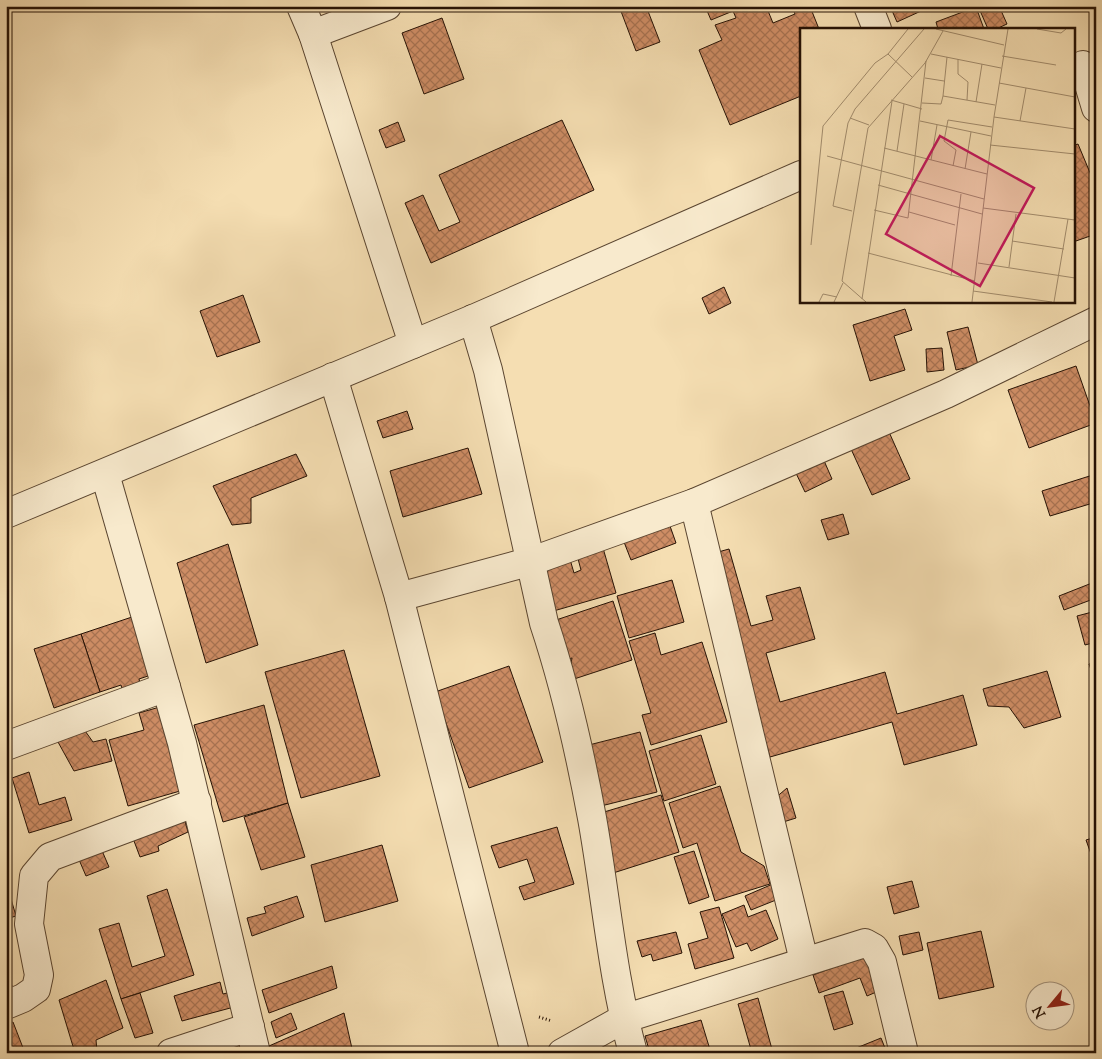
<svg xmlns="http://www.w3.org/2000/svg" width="1102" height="1059" viewBox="0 0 1102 1059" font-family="'Sorts Mill Goudy',serif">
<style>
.building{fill:url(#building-cross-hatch);stroke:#261205}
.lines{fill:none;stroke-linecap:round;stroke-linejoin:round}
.minor-casing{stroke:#5a4530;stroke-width:30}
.path{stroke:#261205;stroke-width:3;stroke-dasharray:1 2.5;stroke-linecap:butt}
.minor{stroke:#f8eacd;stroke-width:28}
.inset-road{fill:none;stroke:#a28c6d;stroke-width:1}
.view{fill:#c2185b;fill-opacity:0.15;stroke:#c2185b;stroke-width:2.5}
.inset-edge{fill:none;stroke:#261205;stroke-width:2.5}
</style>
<defs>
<pattern id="building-cross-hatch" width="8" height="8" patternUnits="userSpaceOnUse" patternTransform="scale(1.25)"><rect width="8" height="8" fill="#ce8d65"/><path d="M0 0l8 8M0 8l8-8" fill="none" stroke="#a77251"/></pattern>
</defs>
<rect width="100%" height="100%" fill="#f5deb2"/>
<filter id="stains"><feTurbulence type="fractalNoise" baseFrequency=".004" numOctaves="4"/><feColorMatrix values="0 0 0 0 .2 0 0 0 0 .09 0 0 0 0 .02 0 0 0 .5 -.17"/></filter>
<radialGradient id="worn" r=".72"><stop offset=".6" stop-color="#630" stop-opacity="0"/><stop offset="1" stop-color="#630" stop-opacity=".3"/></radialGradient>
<!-- building -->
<g class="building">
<polygon points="619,6 646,6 660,42 636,51"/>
<polygon points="705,6 766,6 773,23 795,14 792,6 811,9 819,29 801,29 801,96 730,125 699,50 722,40 715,25 736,18 733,11 711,20"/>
<polygon points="890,6 932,6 897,22"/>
<polygon points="978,6 999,6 1007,24 996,29 988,29"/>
<polygon points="976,7 984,29 938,29 936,22"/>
<polygon points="442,18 464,79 424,94 402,33"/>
<polygon points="562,120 594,190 431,263 405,203 423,195 439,231 460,222 439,175"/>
<polygon points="398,122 405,141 386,148 379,130"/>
<polygon points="1078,144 1096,187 1096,234 1073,242 1073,146"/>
<polygon points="724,287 731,303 709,314 702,298"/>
<polygon points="243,295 260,342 217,357 200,311"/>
<polygon points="905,309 912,330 894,336 905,370 870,381 853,325"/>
<polygon points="968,327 978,365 956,370 947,332"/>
<polygon points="942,348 944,370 927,372 926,349"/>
<polygon points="1076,366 1096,423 1029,448 1008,390"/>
<polygon points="407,411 413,429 383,438 377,421"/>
<polygon points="889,432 910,479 872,495 851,449"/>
<polygon points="468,448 482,494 403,517 390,471"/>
<polygon points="296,454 307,476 251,498 251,523 232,525 213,486"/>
<polygon points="822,456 832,479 805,492 794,469"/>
<polygon points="1096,474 1096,513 1093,503 1050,516 1042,491"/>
<polygon points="843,514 849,534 828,540 821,520"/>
<polygon points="670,526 676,543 631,560 624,542"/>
<polygon points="228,544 258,645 206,663 177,563"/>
<polygon points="603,548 616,593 550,612 536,566 569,556 574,573 581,570 577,555"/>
<polygon points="729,549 751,626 773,620 766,596 800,587 815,639 766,653 780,702 885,672 897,714 963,695 977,745 904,765 892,722 770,757 711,554"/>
<polygon points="672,580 684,622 629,638 617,596"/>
<polygon points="1092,583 1096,598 1064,610 1059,596"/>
<polygon points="613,601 632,660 568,681 572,658 559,662 547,623"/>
<polygon points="1096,611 1096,642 1085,645 1077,616"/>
<polygon points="132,617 151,675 139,679 140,683 122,689 121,685 100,692 81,634"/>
<polygon points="655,633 661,655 702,642 727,722 651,745 642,715 651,713 629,641"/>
<polygon points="81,634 100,692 54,708 34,649"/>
<polygon points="344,650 380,776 301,798 265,672"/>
<polygon points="1096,662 1096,685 1089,664"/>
<polygon points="509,666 543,762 469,788 435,692"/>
<polygon points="1047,671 1061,717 1024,728 1009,707 988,706 983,689"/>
<polygon points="264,705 288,803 223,822 194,725"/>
<polygon points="163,706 187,789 128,806 109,740 144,730 139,713"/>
<polygon points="83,728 93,742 106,739 112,761 74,771 58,742"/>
<polygon points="640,732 657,792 597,807 581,747"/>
<polygon points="701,735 716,784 664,801 649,751"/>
<polygon points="29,772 39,805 65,797 72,820 29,833 12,778"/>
<polygon points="720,786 741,852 764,866 770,884 715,901 697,843 683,848 669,803"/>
<polygon points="787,788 796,818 780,823 773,800"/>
<polygon points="661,795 679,852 610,874 594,815"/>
<polygon points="288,803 305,857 261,870 244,817"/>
<polygon points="183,814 188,832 158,846 159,851 140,857 131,833"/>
<polygon points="557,827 574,884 524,900 519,887 535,882 527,859 499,868 491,846"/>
<polygon points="1096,837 1096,868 1086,840"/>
<polygon points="382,845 398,901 325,922 311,865"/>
<polygon points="100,846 109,867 86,876 77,855"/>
<polygon points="694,851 709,897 689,904 674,857"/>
<polygon points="912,881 919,907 894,914 887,887"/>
<polygon points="6,882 16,916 6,919"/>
<polygon points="775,883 781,898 751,910 745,896"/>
<polygon points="167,889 194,975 121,999 99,929 119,923 132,967 165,956 147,896"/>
<polygon points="297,896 304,917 252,936 247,918 266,913 264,907"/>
<polygon points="744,905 748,917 766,910 778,939 751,951 747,943 736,947 722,914"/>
<polygon points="719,907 734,958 695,969 688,944 708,938 700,912"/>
<polygon points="981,931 994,987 939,999 927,943"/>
<polygon points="676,932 682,953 653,961 651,954 642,957 637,941"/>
<polygon points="919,932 923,950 903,955 899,936"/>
<polygon points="868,955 881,990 867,996 860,978 819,993 813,975"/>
<polygon points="332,966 337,988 269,1013 262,990"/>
<polygon points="6,968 12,986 6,987"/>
<polygon points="106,980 123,1028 96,1040 97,1051 75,1053 59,1000"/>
<polygon points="220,982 223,994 231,992 234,1007 182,1021 174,996"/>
<polygon points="843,991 853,1024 834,1030 824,996"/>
<polygon points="140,993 153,1033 135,1038 121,999"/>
<polygon points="758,998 773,1053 752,1053 738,1004"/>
<polygon points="291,1013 297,1029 276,1038 271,1022"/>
<polygon points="344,1013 353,1053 271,1053 269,1046"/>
<polygon points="701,1020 711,1053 650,1053 645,1036"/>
<polygon points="13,1022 25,1053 6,1053 6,1025"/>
<polygon points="881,1038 887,1053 844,1053"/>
</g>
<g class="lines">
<!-- minor casing -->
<g class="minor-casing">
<g id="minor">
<polyline points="301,6 313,34 413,344"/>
<polyline points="868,6 877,29"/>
<polyline points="313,34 387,6"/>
<polyline points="1083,65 1096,108"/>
<path d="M473,319L488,370L544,623C565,686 580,753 592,818C606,896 612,976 633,1053"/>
<polyline points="333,377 399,597 515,1053"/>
<polyline points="105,474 182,743 256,1053"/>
<polyline points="694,503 804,961"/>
<polyline points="6,514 473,319 801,175"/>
<polyline points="399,597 532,561 694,503 946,394 1096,321"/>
<polyline points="6,746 166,687"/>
<polyline points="6,1005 23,998 36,989 39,975 29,924 34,876 50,857 197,802"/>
<polyline points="171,1053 250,1027"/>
<polyline points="562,1053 623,1019 865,943 874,948 882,962 904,1053"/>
</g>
</g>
<!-- path -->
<polyline class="path" points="539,1017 552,1021"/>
<!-- minor -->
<use href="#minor" class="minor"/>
</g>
<!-- overview -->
<g transform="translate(800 28)">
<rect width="275" height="275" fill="#f5deb2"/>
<path class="inset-road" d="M108,1L88,26L112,49M136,1L204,17M237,1L261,5L266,1M131,26L201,40M202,28L256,37M158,31V46L168,54L167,72M125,50L144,53M199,55L275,69M143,68L147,29M91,72L122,81M176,74L182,36M122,75L141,76L143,68L195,77M194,89L275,101M50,90L69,97M120,93L191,108M220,93L226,60M190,117L275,126M84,120L187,146M97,123L104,76M27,128L184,171M131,132L137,97M153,138L156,122L144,113L148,92L192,99M165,141L171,104M78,157L182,186M183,180L275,192M74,182L108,190L126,33M52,183L33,178L48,95L55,81L124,1M109,184L155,197M212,213L264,221M11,217L23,98L75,35L88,26M68,225L175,253M178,235L275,250M209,239L216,186M151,248L161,166M173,263L252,274M62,271L92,73M19,274L23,266L37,269M34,274L43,255M66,274L42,253L68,100L125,35L143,3M172,274L194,89L208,1M254,274L268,191"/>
<path class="view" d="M140,108L234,160L180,258L86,206Z"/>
<rect width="275" height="275" class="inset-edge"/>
</g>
<!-- margin -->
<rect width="1102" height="1059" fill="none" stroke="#f5deb2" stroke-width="25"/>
<rect x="8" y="8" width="1087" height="1044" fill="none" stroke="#261205" stroke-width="2.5"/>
<rect x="12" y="12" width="1077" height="1034" fill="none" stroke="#261205"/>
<!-- north arrow -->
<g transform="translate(1050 1006) rotate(241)"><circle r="24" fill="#f8eacd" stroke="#a4947d"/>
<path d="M0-4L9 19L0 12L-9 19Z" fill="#8f2418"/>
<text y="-8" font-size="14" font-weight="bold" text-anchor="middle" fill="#261205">N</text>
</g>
<rect width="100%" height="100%" filter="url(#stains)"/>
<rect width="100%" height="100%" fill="url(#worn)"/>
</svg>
